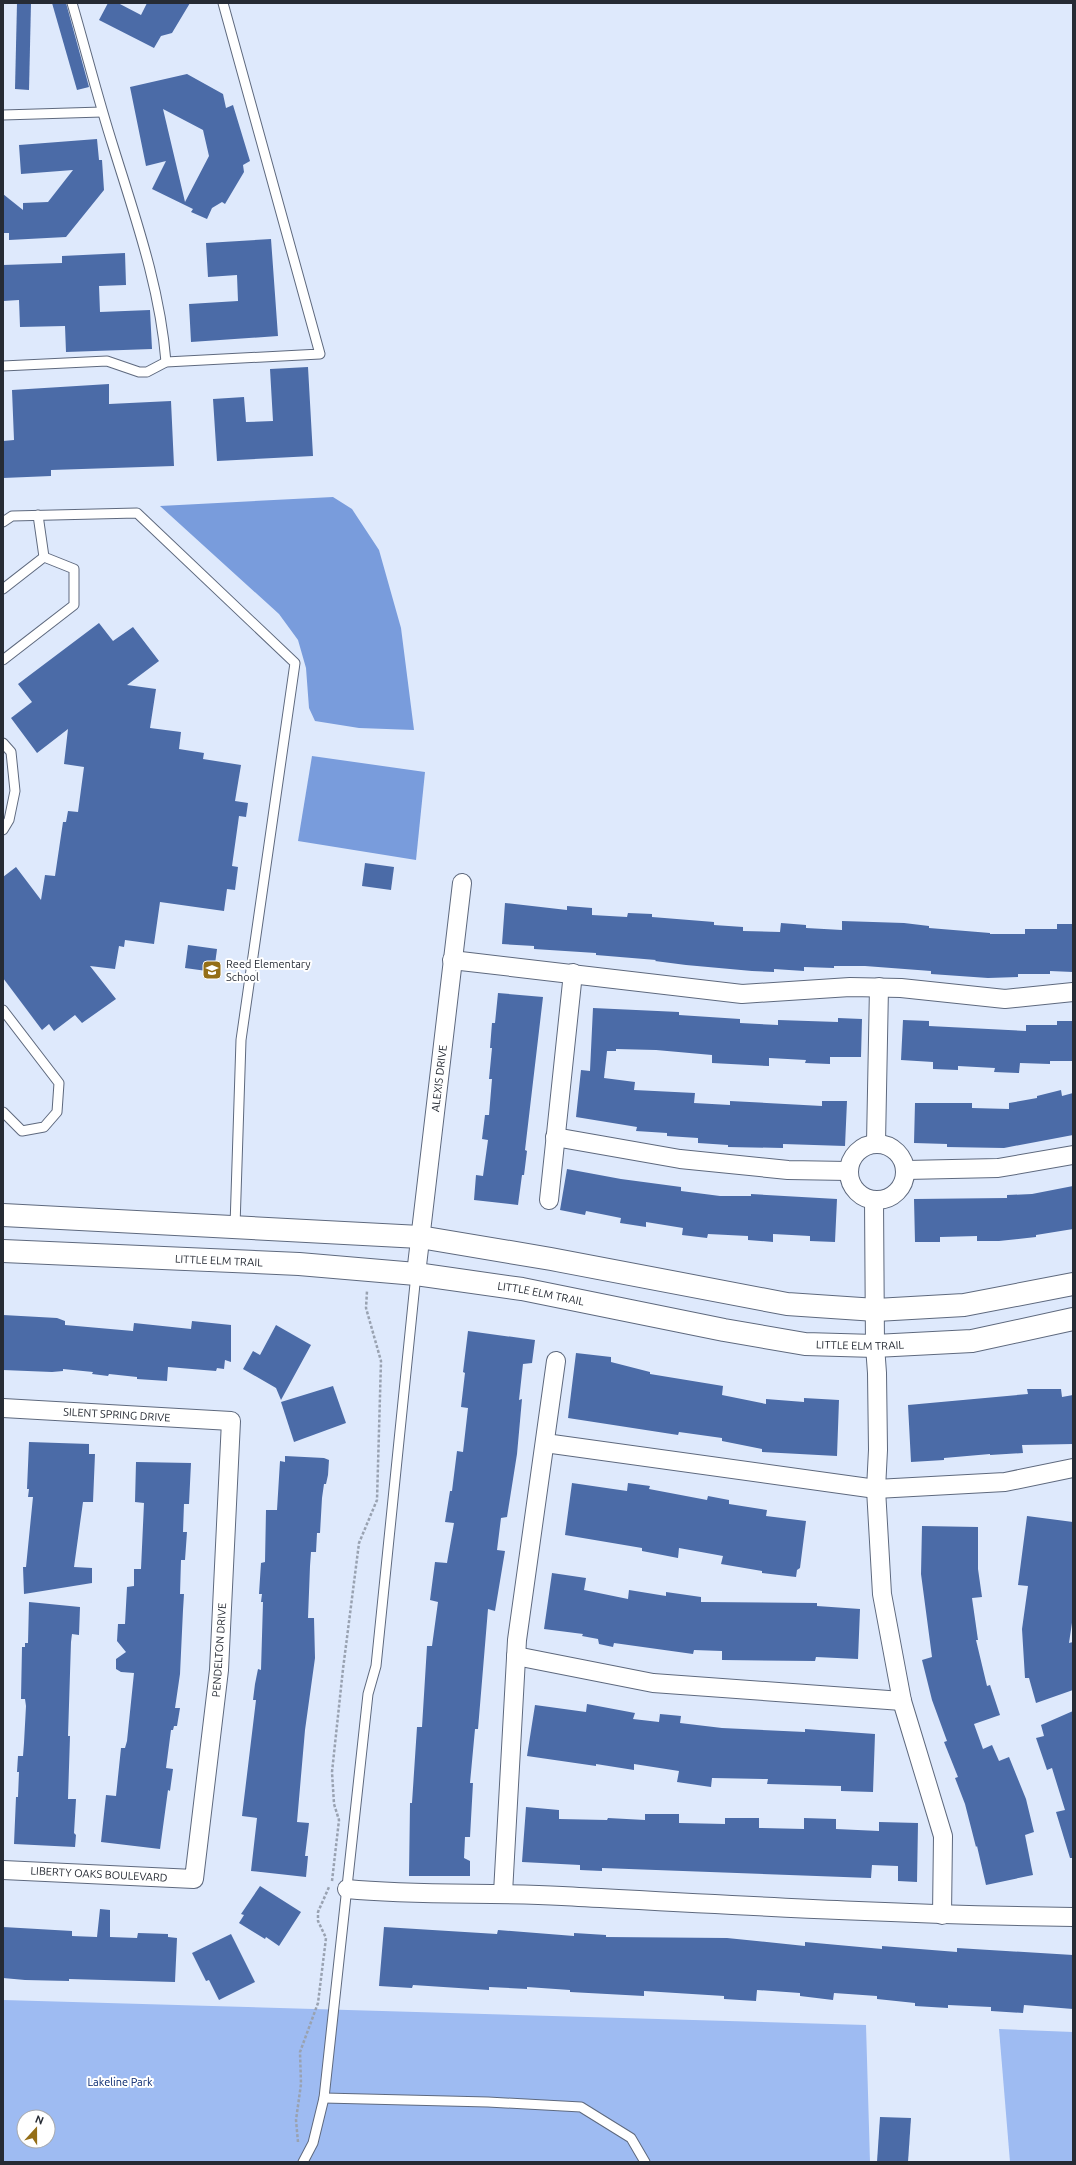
<svg xmlns="http://www.w3.org/2000/svg" width="1076" height="2165" viewBox="0 0 1076 2165" font-family="Ubuntu,sans-serif">
<style>
.green{fill:#9ebbf2;fill-rule:evenodd}
.water{fill:#799cdc}
.building{fill:#4b6ba7;fill-rule:evenodd}
.lines{fill:none;stroke-linecap:round;stroke-linejoin:round}
.lane-casing{stroke:#5e697e;stroke-width:11}
.street-casing{stroke:#5e697e;stroke-width:20}
.secondary-casing{stroke:#5e697e;stroke-width:24}
.path{stroke:#99a2b1;stroke-width:2.5;stroke-dasharray:3 2;stroke-linecap:butt}
.lane{stroke:#fff;stroke-width:9}
.street{stroke:#fff;stroke-width:18}
.secondary{stroke:#fff;stroke-width:22}
.labels{text-anchor:middle;stroke-width:4;stroke-linejoin:round;paint-order:stroke}
.poi-label{font-size:11px;fill:#262b34;stroke:#fff;text-anchor:start}
.street-label{font-size:11px;fill:#262b34;stroke:#fff}
.park-label{font-size:11px;fill:#03246d;stroke:#fff}
</style>
<rect width="100%" height="100%" fill="#dee9fc"/>
<!-- green -->
<g class="green">
<path d="M3,2000L866,2025L870,2162H3ZM24,2117H48V2141H24Z"/>
<polygon points="999,2029 1073,2032 1073,2162 1010,2162"/>
</g>
<!-- water -->
<g class="water">
<polygon points="333,497 352,509 379,550 401,628 414,730 359,728 315,721 309,708 306,668 298,640 279,614 160,506"/>
<polygon points="312,756 425,772 416,860 298,841"/>
</g>
<!-- building -->
<g class="building">
<polygon points="17,3 31,3 29,90 15,89"/>
<polygon points="52,3 66,3 89,87 77,90"/>
<polygon points="108,3 118,3 141,15 147,3 190,3 172,33 161,36 154,48 99,20"/>
<path d="M187,74L223,94L226,108L233,105L250,161L243,165L244,172L225,204L222,202L212,208L207,219L191,212L193,209L152,189L166,161L146,166L130,87ZM163,109L203,130L209,156L185,202Z"/>
<polygon points="97,139 99,160 102,160 104,190 66,237 9,240 9,233 3,233 3,194 23,210 23,203 48,202 73,170 21,174 19,145"/>
<polygon points="271,239 278,336 191,342 189,304 238,301 237,275 208,277 206,243"/>
<polygon points="125,253 126,285 99,286 100,312 150,310 152,349 66,352 65,326 20,327 19,300 3,301 3,265 62,263 62,256"/>
<polygon points="308,367 313,456 217,461 213,399 244,397 246,422 273,421 270,369"/>
<polygon points="109,384 109,404 171,401 174,466 51,470 51,476 3,478 3,441 14,440 12,390"/>
<polygon points="99,623 113,641 133,627 159,661 127,685 156,689 150,728 181,732 179,749 204,753 203,759 241,765 235,801 248,803 246,817 239,816 232,866 238,867 235,890 227,889 224,911 160,902 154,944 125,940 124,947 119,946 115,969 90,966 116,999 82,1023 75,1015 54,1031 49,1024 42,1030 3,978 3,877 16,867 41,900 45,875 55,876 63,822 66,822 68,811 78,812 84,767 64,764 68,729 37,753 11,718 32,702 18,684"/>
<polygon points="365,863 394,867 391,890 362,886"/>
<polygon points="505,903 567,910 567,906 592,908 592,915 627,917 628,913 652,914 652,917 714,922 714,925 743,927 743,931 780,932 781,923 806,925 806,928 842,930 842,921 904,923 929,926 929,928 990,933 990,934 1025,934 1025,929 1057,929 1057,924 1073,924 1073,972 1050,971 1050,974 1018,974 1018,977 988,978 931,974 931,971 865,966 834,966 834,968 804,967 804,971 774,969 774,972 752,971 686,965 655,961 656,960 596,955 596,953 534,949 534,946 502,944"/>
<polygon points="188,945 217,949 214,972 185,968"/>
<polygon points="498,993 543,997 525,1150 527,1151 524,1175 522,1175 518,1205 474,1200 476,1175 483,1176 488,1140 482,1139 485,1115 489,1115 492,1079 489,1079 492,1048 490,1048 492,1023 495,1023"/>
<polygon points="593,1008 679,1012 679,1015 740,1019 740,1023 778,1025 778,1020 838,1022 838,1018 862,1019 861,1057 830,1057 830,1064 805,1063 806,1060 769,1058 769,1066 712,1063 712,1055 656,1050 616,1049 616,1051 607,1051 604,1078 635,1082 634,1090 695,1093 694,1103 730,1105 730,1101 822,1106 822,1101 847,1101 845,1146 783,1144 783,1148 728,1147 728,1145 698,1143 698,1138 667,1136 667,1133 636,1131 637,1127 576,1117 581,1070 590,1071"/>
<polygon points="903,1020 929,1021 929,1026 1026,1031 1026,1025 1057,1025 1057,1021 1073,1021 1073,1061 1050,1061 1050,1064 1020,1063 1019,1073 994,1072 995,1068 958,1066 958,1070 933,1069 933,1062 901,1060"/>
<polygon points="1061,1090 1062,1096 1073,1093 1073,1135 1004,1148 947,1147 947,1144 914,1143 915,1103 972,1103 972,1108 1009,1109 1009,1103 1037,1098 1037,1096"/>
<polygon points="567,1169 621,1179 681,1187 681,1191 720,1196 751,1196 751,1194 837,1199 835,1242 810,1241 810,1236 773,1234 773,1242 748,1240 748,1236 708,1234 707,1238 682,1235 683,1228 646,1222 646,1227 620,1223 621,1218 586,1211 585,1215 560,1210"/>
<polygon points="1073,1186 1073,1229 1036,1235 1036,1237 999,1241 977,1241 977,1236 940,1237 940,1242 915,1242 914,1199 1007,1198 1007,1195 1032,1194"/>
<polygon points="3,1315 57,1318 65,1321 65,1325 133,1331 134,1323 191,1329 192,1321 231,1325 231,1362 225,1360 224,1369 217,1368 216,1371 168,1367 167,1381 137,1379 137,1377 109,1374 108,1376 92,1374 93,1372 63,1369 63,1371 52,1372 3,1370"/>
<polygon points="276,1325 311,1345 281,1400 276,1388 243,1369 253,1351 260,1355"/>
<polygon points="468,1331 535,1340 532,1363 523,1364 519,1400 522,1399 517,1454 507,1517 501,1518 497,1550 505,1551 495,1611 488,1609 478,1729 475,1729 470,1783 473,1783 470,1837 465,1837 464,1858 470,1861 470,1876 409,1876 410,1803 412,1803 417,1727 422,1727 427,1646 432,1646 438,1602 430,1600 435,1562 447,1563 454,1523 445,1522 450,1491 452,1491 457,1451 463,1452 468,1408 461,1407 465,1373 463,1372"/>
<polygon points="576,1353 611,1357 611,1362 650,1372 650,1374 723,1386 722,1395 766,1404 766,1399 804,1402 804,1398 839,1400 837,1456 762,1452 762,1449 722,1441 722,1438 679,1432 678,1435 568,1418"/>
<polygon points="333,1386 346,1423 294,1442 281,1402"/>
<polygon points="1027,1389 1061,1389 1062,1397 1073,1395 1073,1444 1022,1445 1023,1453 990,1455 990,1454 944,1458 944,1460 911,1462 908,1405 1028,1394"/>
<polygon points="29,1442 89,1444 89,1454 95,1454 93,1502 83,1502 74,1567 92,1568 92,1583 24,1594 23,1567 26,1567 33,1497 28,1497 29,1489 27,1489"/>
<polygon points="285,1456 324,1458 329,1460 328,1475 326,1484 324,1484 322,1498 320,1533 317,1533 316,1552 311,1552 310,1566 308,1618 314,1618 315,1658 305,1730 297,1822 309,1823 305,1856 308,1856 306,1877 251,1871 257,1818 242,1816 256,1700 253,1700 255,1684 258,1669 261,1670 263,1602 261,1602 262,1594 259,1594 261,1563 265,1562 266,1510 277,1510 280,1461 285,1462"/>
<polygon points="136,1462 191,1463 189,1504 184,1504 183,1532 187,1532 185,1560 181,1560 180,1594 184,1594 183,1610 180,1674 175,1708 180,1708 177,1726 174,1726 173,1730 171,1730 166,1768 173,1769 170,1791 168,1790 160,1849 101,1842 106,1795 116,1796 121,1748 125,1748 127,1741 134,1673 121,1672 116,1669 116,1659 126,1652 117,1641 118,1624 125,1624 127,1587 134,1586 134,1569 141,1569 144,1503 135,1502"/>
<polygon points="572,1483 627,1491 628,1483 650,1486 649,1489 707,1500 708,1496 729,1500 729,1504 767,1510 766,1516 806,1521 800,1568 797,1570 796,1577 762,1573 762,1571 721,1564 723,1556 679,1548 678,1558 642,1551 642,1548 565,1535"/>
<polygon points="1027,1516 1073,1522 1073,1616 1069,1643 1073,1642 1073,1690 1036,1703 1029,1678 1025,1678 1022,1629 1028,1586 1018,1585"/>
<polygon points="922,1526 978,1527 978,1569 982,1597 972,1598 978,1640 976,1640 987,1686 990,1685 1000,1715 974,1724 983,1749 992,1745 999,1761 1009,1757 1026,1799 1034,1832 1025,1835 1033,1875 986,1885 977,1846 976,1847 965,1804 955,1778 958,1777 944,1742 947,1741 932,1700 922,1660 932,1657 921,1574"/>
<polygon points="552,1573 586,1578 584,1590 628,1599 629,1590 666,1596 666,1592 701,1597 701,1602 817,1603 817,1606 860,1609 858,1659 816,1657 815,1661 722,1660 722,1651 694,1650 693,1654 614,1643 613,1647 599,1644 598,1639 582,1636 583,1634 544,1629"/>
<polygon points="29,1602 80,1607 79,1635 72,1634 71,1642 68,1736 70,1736 68,1799 76,1799 74,1833 76,1835 75,1847 14,1844 16,1797 18,1797 19,1772 17,1772 18,1756 23,1756 24,1743 26,1706 25,1699 21,1699 22,1647 25,1647 25,1643 28,1643"/>
<polygon points="587,1704 635,1713 633,1719 659,1722 660,1714 681,1716 680,1723 722,1728 805,1732 805,1729 875,1734 873,1792 841,1791 841,1786 767,1784 768,1779 712,1778 711,1787 677,1782 679,1771 634,1764 634,1770 596,1764 596,1766 527,1756 535,1705 586,1712"/>
<polygon points="1073,1711 1073,1858 1070,1858 1056,1812 1065,1810 1052,1768 1047,1770 1036,1738 1044,1736 1041,1725"/>
<polygon points="526,1807 559,1810 559,1819 607,1820 608,1818 645,1820 645,1814 679,1814 679,1823 725,1824 725,1818 759,1818 759,1828 804,1829 804,1818 836,1819 836,1829 879,1831 879,1822 918,1823 917,1882 898,1881 898,1866 872,1865 871,1878 602,1868 602,1871 580,1870 580,1865 522,1862"/>
<polygon points="260,1886 301,1912 279,1946 266,1937 265,1939 239,1923 244,1915 241,1914"/>
<polygon points="100,1909 110,1910 110,1937 137,1938 138,1933 168,1934 168,1937 177,1938 175,1982 69,1979 69,1981 25,1980 3,1978 3,1927 72,1931 72,1936 97,1937"/>
<polygon points="384,1927 497,1934 498,1930 574,1936 574,1933 606,1935 606,1937 727,1938 805,1946 805,1942 882,1949 882,1946 957,1952 957,1948 1073,1955 1073,2009 1024,2005 1023,2013 991,2011 991,2007 948,2005 948,2008 915,2006 915,2003 877,1999 877,1996 834,1993 833,2000 800,1996 800,1993 757,1990 756,2001 724,1999 724,1996 644,1991 644,1996 570,1992 570,1990 527,1987 527,1989 489,1987 489,1990 413,1985 412,1988 379,1986"/>
<polygon points="231,1934 255,1982 219,2000 209,1980 206,1981 192,1953"/>
<polygon points="880,2117 911,2118 908,2162 877,2162"/>
</g>
<g class="lines">
<!-- lane casing -->
<g class="lane-casing">
<g id="lane">
<path d="M72,3C86,51 98,99 113,146C135,217 160,287 166,362"/>
<polyline points="3,115 102,112"/>
<polyline points="3,366 107,361 139,372 147,372 166,362 320,354 223,3"/>
<polyline points="38,515 44,557"/>
<polyline points="3,522 12,516 137,513 295,663 241,1040 235,1226"/>
<polyline points="3,589 44,557 74,569 74,605 3,660"/>
<polyline points="3,743 11,752 15,791 9,820 3,830"/>
<polyline points="3,1010 59,1083 57,1112 44,1127 22,1131 3,1112"/>
<polyline points="324,2098 488,2102 581,2107 631,2138 645,2162"/>
<polyline points="303,2162 313,2143 324,2098 368,1694 376,1666 416,1274"/>
</g>
</g>
<!-- street casing -->
<g class="street-casing">
<g id="street">
<polyline points="452,960 742,994 850,987 901,988 1005,999 1073,992"/>
<polyline points="555,1137 680,1159 788,1170 848,1171"/>
<polyline points="876,1143 879,987"/>
<circle cx="877" cy="1172" r="28"/>
<polyline points="906,1170 998,1168 1073,1155"/>
<polyline points="549,1200 573,973"/>
<polyline points="874,1200 875,1346 877,1373 878,1450 876,1489 882,1594 902,1701 943,1836 942,1915"/>
<path id="s1" d="M416,1274L462,883"/>
<path id="s2" d="M3,1408L231,1421L219,1670L194,1879L3,1870"/>
<polyline points="545,1443 876,1489 1005,1482 1073,1468"/>
<polyline points="516,1656 653,1683 902,1701"/>
<path d="M347,1889C418,1896 490,1892 562,1896C732,1905 902,1915 1073,1917"/>
<polyline points="503,1893 517,1640 556,1361"/>
</g>
</g>
<!-- secondary casing -->
<g class="secondary-casing">
<g id="secondary">
<polyline points="3,1215 420,1237 551,1259 787,1304 876,1310 964,1305 1073,1284"/>
<path id="s3" d="M3,1251L299,1264L416,1274L522,1289L724,1330L805,1344L875,1346L972,1341L1073,1319"/>
</g>
</g>
<!-- path -->
<g class="path">
<polyline points="332,1881 339,1820 334,1804 332,1772 343,1669 359,1543 377,1500 381,1361 366,1308 367,1291"/>
<polyline points="298,2142 296,2120 301,2084 300,2052 318,2003 326,1938 318,1921 318,1912 329,1887"/>
</g>
<!-- lane -->
<use href="#lane" class="lane"/>
<!-- street -->
<use href="#street" class="street"/>
<!-- secondary -->
<use href="#secondary" class="secondary"/>
</g>
<!-- icons -->
<defs>
<g id="school-square" transform="scale(1)"><rect x="-9" y="-9" width="18" height="18" rx="4" fill="#946e17" stroke="#fff"/><path d="M0-5L7-2L0 1L-7-2ZM-4 1L0 2.5L4 1V4Q0 6-4 4Z" fill="#fff"/></g>
</defs>
<g fill-rule="evenodd">
<use href="#school-square" x="212" y="970"/>
</g>
<g class="labels">
<!-- poi labels -->
<g class="poi-label">
<text x="226" y="968">Reed Elementary<tspan x="226" dy="13">School</tspan></text>
</g>
<!-- street labels -->
<g class="street-label">
<text dy="4" stroke="none"><textPath href="#s1" startOffset="197">ALEXIS DRIVE</textPath></text>
<text dy="4" stroke="none"><textPath href="#s3" startOffset="216">LITTLE ELM TRAIL</textPath></text>
<text dy="4" stroke="none"><textPath href="#s3" startOffset="540">LITTLE ELM TRAIL</textPath></text>
<text dy="4" stroke="none"><textPath href="#s3" startOffset="864">LITTLE ELM TRAIL</textPath></text>
<text dy="4" stroke="none"><textPath href="#s2" startOffset="114">SILENT SPRING DRIVE</textPath></text>
<text transform="translate(219 1650) rotate(-86)" y="4">PENDELTON DRIVE</text>
<text transform="translate(99 1874) rotate(3)" y="4">LIBERTY OAKS BOULEVARD</text>
</g>
<!-- park labels -->
<g class="park-label">
<text x="120" y="2086">Lakeline Park</text>
</g>
</g>
<!-- border -->
<rect width="1076" height="2165" fill="none" stroke="#262b34" stroke-width="8"/>
<!-- north arrow -->
<g transform="translate(36 2129) rotate(21)"><circle r="19" fill="#ffffff" stroke="#a8aaae"/>
<path d="M0-3L7 15L0 10L-7 15Z" fill="#946e17"/>
<text y="-6" font-size="11" font-weight="bold" text-anchor="middle" fill="#262b34">N</text>
</g>
</svg>
